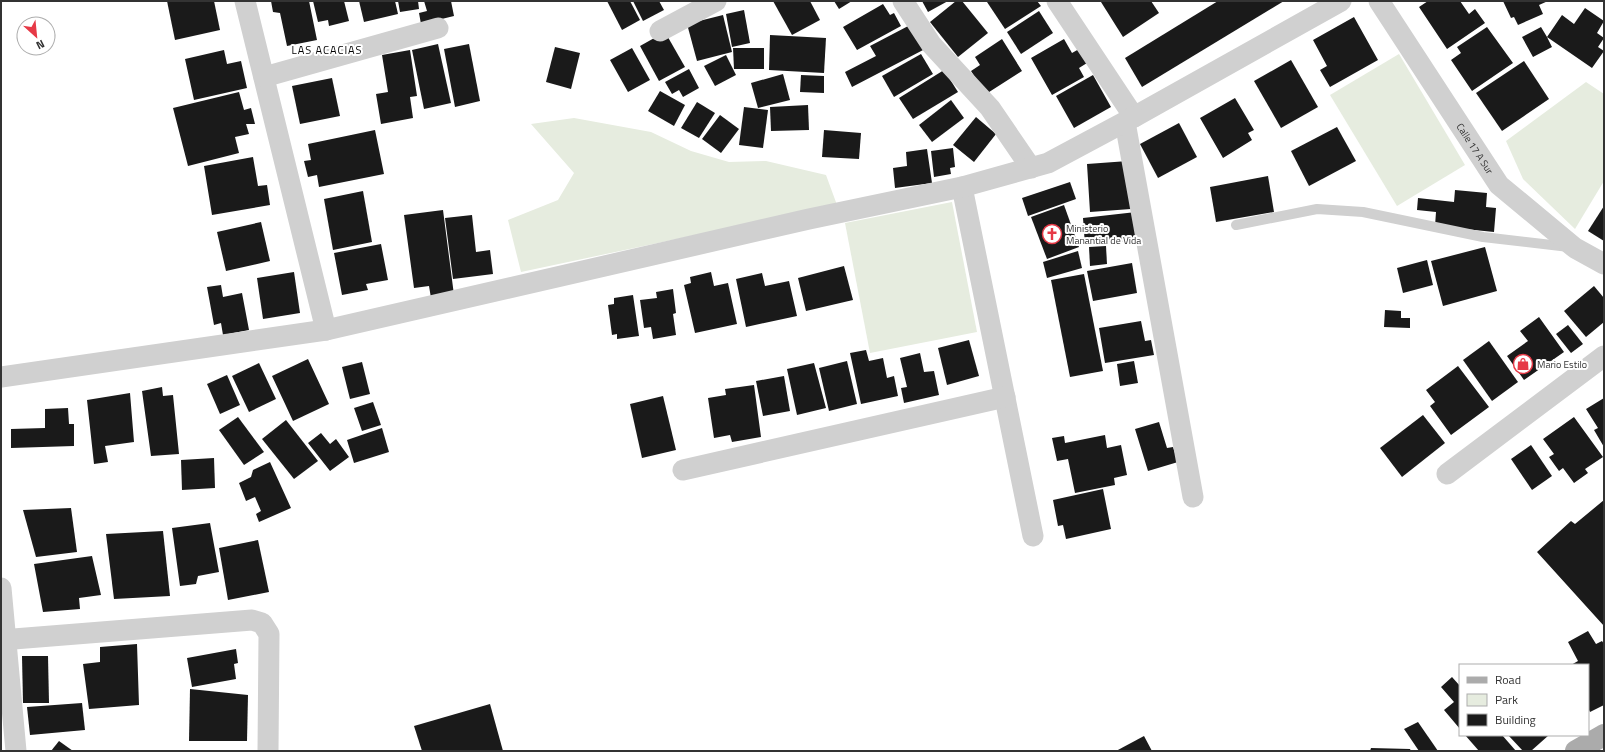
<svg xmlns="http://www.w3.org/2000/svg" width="1605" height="752" viewBox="0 0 1605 752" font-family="'Titillium Web',sans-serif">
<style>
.green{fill:#e6ecdf}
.building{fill:#1a1a1a}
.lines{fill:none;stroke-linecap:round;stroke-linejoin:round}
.service{stroke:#d0d0d0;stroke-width:10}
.minor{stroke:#d0d0d0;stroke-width:21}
.primary{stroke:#ababab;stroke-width:22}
.labels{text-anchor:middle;stroke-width:4;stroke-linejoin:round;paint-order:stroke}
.street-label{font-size:10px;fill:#333;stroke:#fff}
.poi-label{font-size:10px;fill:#333;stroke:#fff;text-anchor:start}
.neighbourhood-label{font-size:11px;letter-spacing:1px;fill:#000;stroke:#fff}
</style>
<rect width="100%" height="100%" fill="#fff"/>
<!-- green -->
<g class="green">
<polygon points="1399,54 1465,165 1397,206 1330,95"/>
<polygon points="1586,82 1604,94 1604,181 1575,229 1523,179 1506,141"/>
<polygon points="574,118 651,132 691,151 729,162 766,161 826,175 837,205 521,272 508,220 558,200 574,173 531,124"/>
<polygon points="952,202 977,332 870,353 845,223"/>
</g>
<!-- building -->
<g class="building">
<polygon points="167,1 214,1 220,30 175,40"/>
<polygon points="271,1 309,1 317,40 287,46 280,13 273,12"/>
<polygon points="313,1 344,1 349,21 329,26 328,20 318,22"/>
<polygon points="359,1 395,1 398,14 364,22"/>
<polygon points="398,1 418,1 419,9 400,12"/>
<polygon points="424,1 451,1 454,16 421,24 419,13 427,11"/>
<polygon points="607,1 630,1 640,20 622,30"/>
<polygon points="633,1 659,1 664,10 643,21"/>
<polygon points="773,1 810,1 820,20 792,35"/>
<polygon points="834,1 852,1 839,9"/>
<polygon points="922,1 948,1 928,12"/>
<polygon points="956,1 962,1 988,33 958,57 930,22"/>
<polygon points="988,1 1037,1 1041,6 1005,29 987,2"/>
<polygon points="1102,1 1151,1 1159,13 1123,37 1101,2"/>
<polygon points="1218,1 1284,1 1142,87 1125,58"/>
<polygon points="1428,1 1460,1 1469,14 1475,9 1485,23 1447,49 1419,7"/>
<polygon points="1503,1 1548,1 1539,5 1543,14 1518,25 1514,17 1511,18"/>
<polygon points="883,4 890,15 894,13 901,26 857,50 843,27"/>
<polygon points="1585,8 1604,21 1597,33 1604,38 1598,47 1604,51 1592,68 1547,37 1552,47 1533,57 1522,37 1541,27 1547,37 1562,15 1574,24"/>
<polygon points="744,10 750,43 732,47 726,14"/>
<polygon points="1039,11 1053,33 1021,54 1007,32"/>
<polygon points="723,15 732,52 697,61 687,24"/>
<polygon points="1354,17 1378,60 1330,87 1320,70 1327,66 1313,40"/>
<polygon points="912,24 925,49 852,87 845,72 876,56 870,46"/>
<polygon points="1487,27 1513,63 1472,91 1451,60 1461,53 1457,47"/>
<polygon points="665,32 685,67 659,81 640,46"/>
<polygon points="770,35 826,38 824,73 769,70"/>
<polygon points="1002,39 1022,71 986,94 971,71 980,65 975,57"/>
<polygon points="1064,39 1072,53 1079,49 1087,63 1079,68 1084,77 1052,95 1031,58"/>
<polygon points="438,44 451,103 424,109 412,50"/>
<polygon points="469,44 480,101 455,107 444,49"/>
<polygon points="555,47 580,53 571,89 546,82"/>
<polygon points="632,48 650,80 628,92 610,60"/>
<polygon points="733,48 764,48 764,69 734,69"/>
<polygon points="224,50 227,64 241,61 247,88 194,100 185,59"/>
<polygon points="410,50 417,96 410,97 413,118 381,124 376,94 388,92 382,55"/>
<polygon points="921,54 933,74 894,97 882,76"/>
<polygon points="726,55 736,75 715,86 704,66"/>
<polygon points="1291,60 1318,107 1281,128 1254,81"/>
<polygon points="1524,61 1549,99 1502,131 1476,93"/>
<polygon points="689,69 699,88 683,97 679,90 672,94 665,82"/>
<polygon points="944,70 958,92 913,119 899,98"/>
<polygon points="783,74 790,100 758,108 751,83"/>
<polygon points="801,75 824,76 824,93 800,92"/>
<polygon points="1093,75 1111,107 1074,128 1056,96"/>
<polygon points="332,78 340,116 300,124 292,86"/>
<polygon points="660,91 685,105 674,126 648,111"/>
<polygon points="239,92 244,110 251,108 255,124 246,124 249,134 235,137 239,153 188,166 173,108"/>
<polygon points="1235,98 1254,130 1248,133 1252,140 1223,158 1200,118"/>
<polygon points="951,100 964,118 932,142 919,125"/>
<polygon points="697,102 715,113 699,138 681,128"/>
<polygon points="808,105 809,130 771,131 770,107"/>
<polygon points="744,107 768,110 763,148 739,145"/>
<polygon points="720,115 739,129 721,153 702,139"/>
<polygon points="976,117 996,134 974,162 953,145"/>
<polygon points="1179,123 1197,157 1158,178 1140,144"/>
<polygon points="1337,127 1356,161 1309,186 1291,151"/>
<polygon points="375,130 384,174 319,187 317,175 308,177 304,161 311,160 308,144"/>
<polygon points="824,130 861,133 859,159 822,157"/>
<polygon points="953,148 955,167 950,168 951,174 934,177 931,151"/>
<polygon points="927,149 932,183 895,188 893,168 907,166 906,152"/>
<polygon points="253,157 258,186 267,185 270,205 212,215 204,166"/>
<polygon points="1128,161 1131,209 1090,212 1087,164"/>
<polygon points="1268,176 1274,212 1216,222 1210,187"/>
<polygon points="1070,182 1076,199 1028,216 1022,198"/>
<polygon points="1455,190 1487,193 1486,207 1496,208 1494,232 1435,226 1436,212 1417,210 1418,198 1454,202"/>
<polygon points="363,191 372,242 333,250 324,199"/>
<polygon points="1064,205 1079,247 1047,259 1031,217"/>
<polygon points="1604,206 1604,241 1588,231"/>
<polygon points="443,210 454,295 431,298 429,286 414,288 404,215"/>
<polygon points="1136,212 1139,240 1085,245 1083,218"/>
<polygon points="472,215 476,252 490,250 493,274 453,279 445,218"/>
<polygon points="261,222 270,261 226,271 217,232"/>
<polygon points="381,244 388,280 366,284 368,290 342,295 334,253"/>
<polygon points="1106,246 1107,264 1090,266 1089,247"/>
<polygon points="1485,247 1497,291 1443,306 1431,261"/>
<polygon points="1078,251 1082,268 1047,278 1043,262"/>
<polygon points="1427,260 1433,285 1403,293 1397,268"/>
<polygon points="1132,263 1137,293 1093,301 1087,271"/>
<polygon points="844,266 853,300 806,311 798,278"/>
<polygon points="294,272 300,313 263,319 257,278"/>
<polygon points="711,272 714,286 728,283 737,324 695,333 684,285 691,283 690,277"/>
<polygon points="762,273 765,286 789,281 797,316 746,327 736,279"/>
<polygon points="1084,274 1103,371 1070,377 1051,280"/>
<polygon points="221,285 223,297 242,293 249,330 223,335 221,323 214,325 207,287"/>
<polygon points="1594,286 1604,298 1604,322 1586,337 1564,311"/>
<polygon points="673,289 676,313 673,314 676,335 653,339 651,327 644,328 640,300 657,298 656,292"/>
<polygon points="633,295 639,336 617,339 617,334 612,335 608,305 614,304 614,298"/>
<polygon points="1385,310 1401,311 1401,318 1410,318 1410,328 1384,327"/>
<polygon points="1539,317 1564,352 1524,380 1507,356 1528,341 1520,331"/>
<polygon points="1141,321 1145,341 1151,340 1154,355 1105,363 1099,328"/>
<polygon points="1568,325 1583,344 1571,353 1556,334"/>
<polygon points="969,340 979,376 947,385 938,348"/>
<polygon points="1489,341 1518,382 1492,401 1463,360"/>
<polygon points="866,350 869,361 883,358 887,378 894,376 898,396 861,404 850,353"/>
<polygon points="920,353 924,372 934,371 939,395 904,403 901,388 907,387 900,358"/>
<polygon points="308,359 329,404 293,421 272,376"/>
<polygon points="847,361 857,404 829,411 819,368"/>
<polygon points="1134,361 1138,383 1120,386 1117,364"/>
<polygon points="362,362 370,394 350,399 342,367"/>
<polygon points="259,363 276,399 249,412 232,376"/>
<polygon points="814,363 826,408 797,415 787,369"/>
<polygon points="1458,366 1489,407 1451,435 1430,406 1435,402 1426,390"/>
<polygon points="227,375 240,405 220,414 207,384"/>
<polygon points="784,376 790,411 763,416 756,381"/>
<polygon points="754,385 761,437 732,442 730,435 714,438 708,398 726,395 725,389"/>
<polygon points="162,387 163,396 173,395 179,454 151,456 142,391"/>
<polygon points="130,393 134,442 105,446 108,462 94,464 87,400"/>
<polygon points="663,396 676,450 642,458 630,404"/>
<polygon points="1604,398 1604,447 1594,430 1598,428 1586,409"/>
<polygon points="373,402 381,425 362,431 354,408"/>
<polygon points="68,408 69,424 74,424 74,446 11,448 11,429 45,428 45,409"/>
<polygon points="1423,415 1445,443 1402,477 1380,448"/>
<polygon points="238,417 264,452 244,465 219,430"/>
<polygon points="1574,417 1603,457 1585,469 1588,473 1574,483 1563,468 1559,471 1549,457 1554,454 1543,439"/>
<polygon points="286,420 318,461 294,479 262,439"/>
<polygon points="1159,422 1167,448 1173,447 1178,462 1148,471 1135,429"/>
<polygon points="382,428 389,452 354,463 347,440"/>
<polygon points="321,433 330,444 336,439 349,457 330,471 308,443"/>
<polygon points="1105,435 1107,448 1121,445 1127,475 1114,478 1115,485 1075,493 1068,459 1057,461 1052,438 1064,436 1065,443"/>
<polygon points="1531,445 1552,476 1532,490 1511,459"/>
<polygon points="214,458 215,488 182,490 181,460"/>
<polygon points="270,462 291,508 259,522 256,514 261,511 255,497 246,501 239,483 251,477 253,470"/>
<polygon points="1103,489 1111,529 1066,539 1063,525 1058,526 1053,500"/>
<polygon points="1604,500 1604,626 1537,552 1571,521 1575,524"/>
<polygon points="71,508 77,552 36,557 23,510"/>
<polygon points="210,523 219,572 198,576 196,584 180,586 172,528"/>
<polygon points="163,531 170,596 114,599 106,534"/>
<polygon points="258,540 269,592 228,600 219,548"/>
<polygon points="92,556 101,595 79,598 80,609 43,612 34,564"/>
<polygon points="1588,631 1596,644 1602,641 1604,644 1604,705 1590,712 1588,708 1588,665 1571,665 1578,661 1568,642"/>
<polygon points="137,644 139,705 89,709 83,664 100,662 100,647"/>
<polygon points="236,649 238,663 234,664 236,679 192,687 187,658"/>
<polygon points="22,656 48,656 49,703 23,703"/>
<polygon points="1452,677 1460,686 1460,729 1444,710 1454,702 1441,687"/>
<polygon points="190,689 248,695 247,741 189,741"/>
<polygon points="82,703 85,730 30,735 27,707"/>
<polygon points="490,704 503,751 422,751 414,726"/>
<polygon points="1418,722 1438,751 1419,751 1404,729"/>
<polygon points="1465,735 1502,735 1516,751 1479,751"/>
<polygon points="1508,735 1549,735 1531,751 1523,751"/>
<polygon points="1144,736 1152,751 1116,751"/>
<polygon points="59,741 73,751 51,751"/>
<polygon points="1371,748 1410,749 1411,751 1370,751"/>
</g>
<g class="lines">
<!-- service -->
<polyline class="service" points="1236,225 1317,209 1363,212 1483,237 1569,247"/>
<!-- minor -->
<g class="minor">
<polyline points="245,1 326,330"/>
<polyline points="903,1 931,44 990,108 1031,168"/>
<polyline points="1057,1 1134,117 1341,1"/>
<path id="s1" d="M1379,1L1499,185L1575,248L1604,264"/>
<polyline points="660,31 716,1"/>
<polyline points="264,77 438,28"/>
<polyline points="1125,122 1193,497"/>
<polyline points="962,187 1033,536"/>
<polyline points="1,377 326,330 809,219 962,187 1048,163 1134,117"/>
<polyline points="683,470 1005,397"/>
<polyline points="1447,474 1604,356"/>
<polyline points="1,588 16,751"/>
<polyline points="1,640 252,620 262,623 269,634 268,751"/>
</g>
<!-- primary -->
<polyline class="primary" points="1576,751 1604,735"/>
</g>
<!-- icons -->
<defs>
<g id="church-ring" transform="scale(1)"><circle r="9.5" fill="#fff" stroke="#e63946" stroke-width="1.5"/><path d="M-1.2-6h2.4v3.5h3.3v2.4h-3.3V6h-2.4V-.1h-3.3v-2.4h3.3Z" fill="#e63946"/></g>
<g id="shop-ring" transform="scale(1)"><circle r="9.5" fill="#fff" stroke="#e63946" stroke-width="1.5"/><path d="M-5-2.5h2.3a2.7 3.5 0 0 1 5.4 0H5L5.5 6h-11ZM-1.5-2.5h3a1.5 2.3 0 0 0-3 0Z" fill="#e63946"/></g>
</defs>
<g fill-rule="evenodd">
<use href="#church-ring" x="1052" y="234"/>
<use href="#shop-ring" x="1523" y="364"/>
</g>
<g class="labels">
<!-- street labels -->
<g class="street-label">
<text dy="4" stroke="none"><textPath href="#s1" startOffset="176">Calle 17 A Sur</textPath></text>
</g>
<!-- poi labels -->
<g class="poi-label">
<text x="1066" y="232">Ministerio<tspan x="1066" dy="12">Manantial de Vida</tspan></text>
<text x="1537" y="368">Mario Estilo</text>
</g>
<!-- neighbourhood labels -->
<g class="neighbourhood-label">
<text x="327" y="54">LAS ACACIAS</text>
</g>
</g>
<!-- border -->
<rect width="1605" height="752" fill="none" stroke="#333333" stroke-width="4"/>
<!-- legend -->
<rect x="1459" y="664" width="130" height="72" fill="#ffffff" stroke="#adadad"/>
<rect x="1467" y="677" width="20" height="6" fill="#ababab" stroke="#adadad"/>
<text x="1495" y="684" font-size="12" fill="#333333">Road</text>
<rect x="1467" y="694" width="20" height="12" fill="#e6ecdf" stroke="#adadad"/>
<text x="1495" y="704" font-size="12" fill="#333333">Park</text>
<rect x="1467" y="714" width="20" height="12" fill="#1a1a1a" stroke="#adadad"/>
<text x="1495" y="724" font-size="12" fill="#333333">Building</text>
<!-- north arrow -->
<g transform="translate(36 36) rotate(153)"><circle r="19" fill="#ffffff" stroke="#adadad"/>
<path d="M0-3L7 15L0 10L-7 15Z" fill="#e63946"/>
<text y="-6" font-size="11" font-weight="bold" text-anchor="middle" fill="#333333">N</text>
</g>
</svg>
